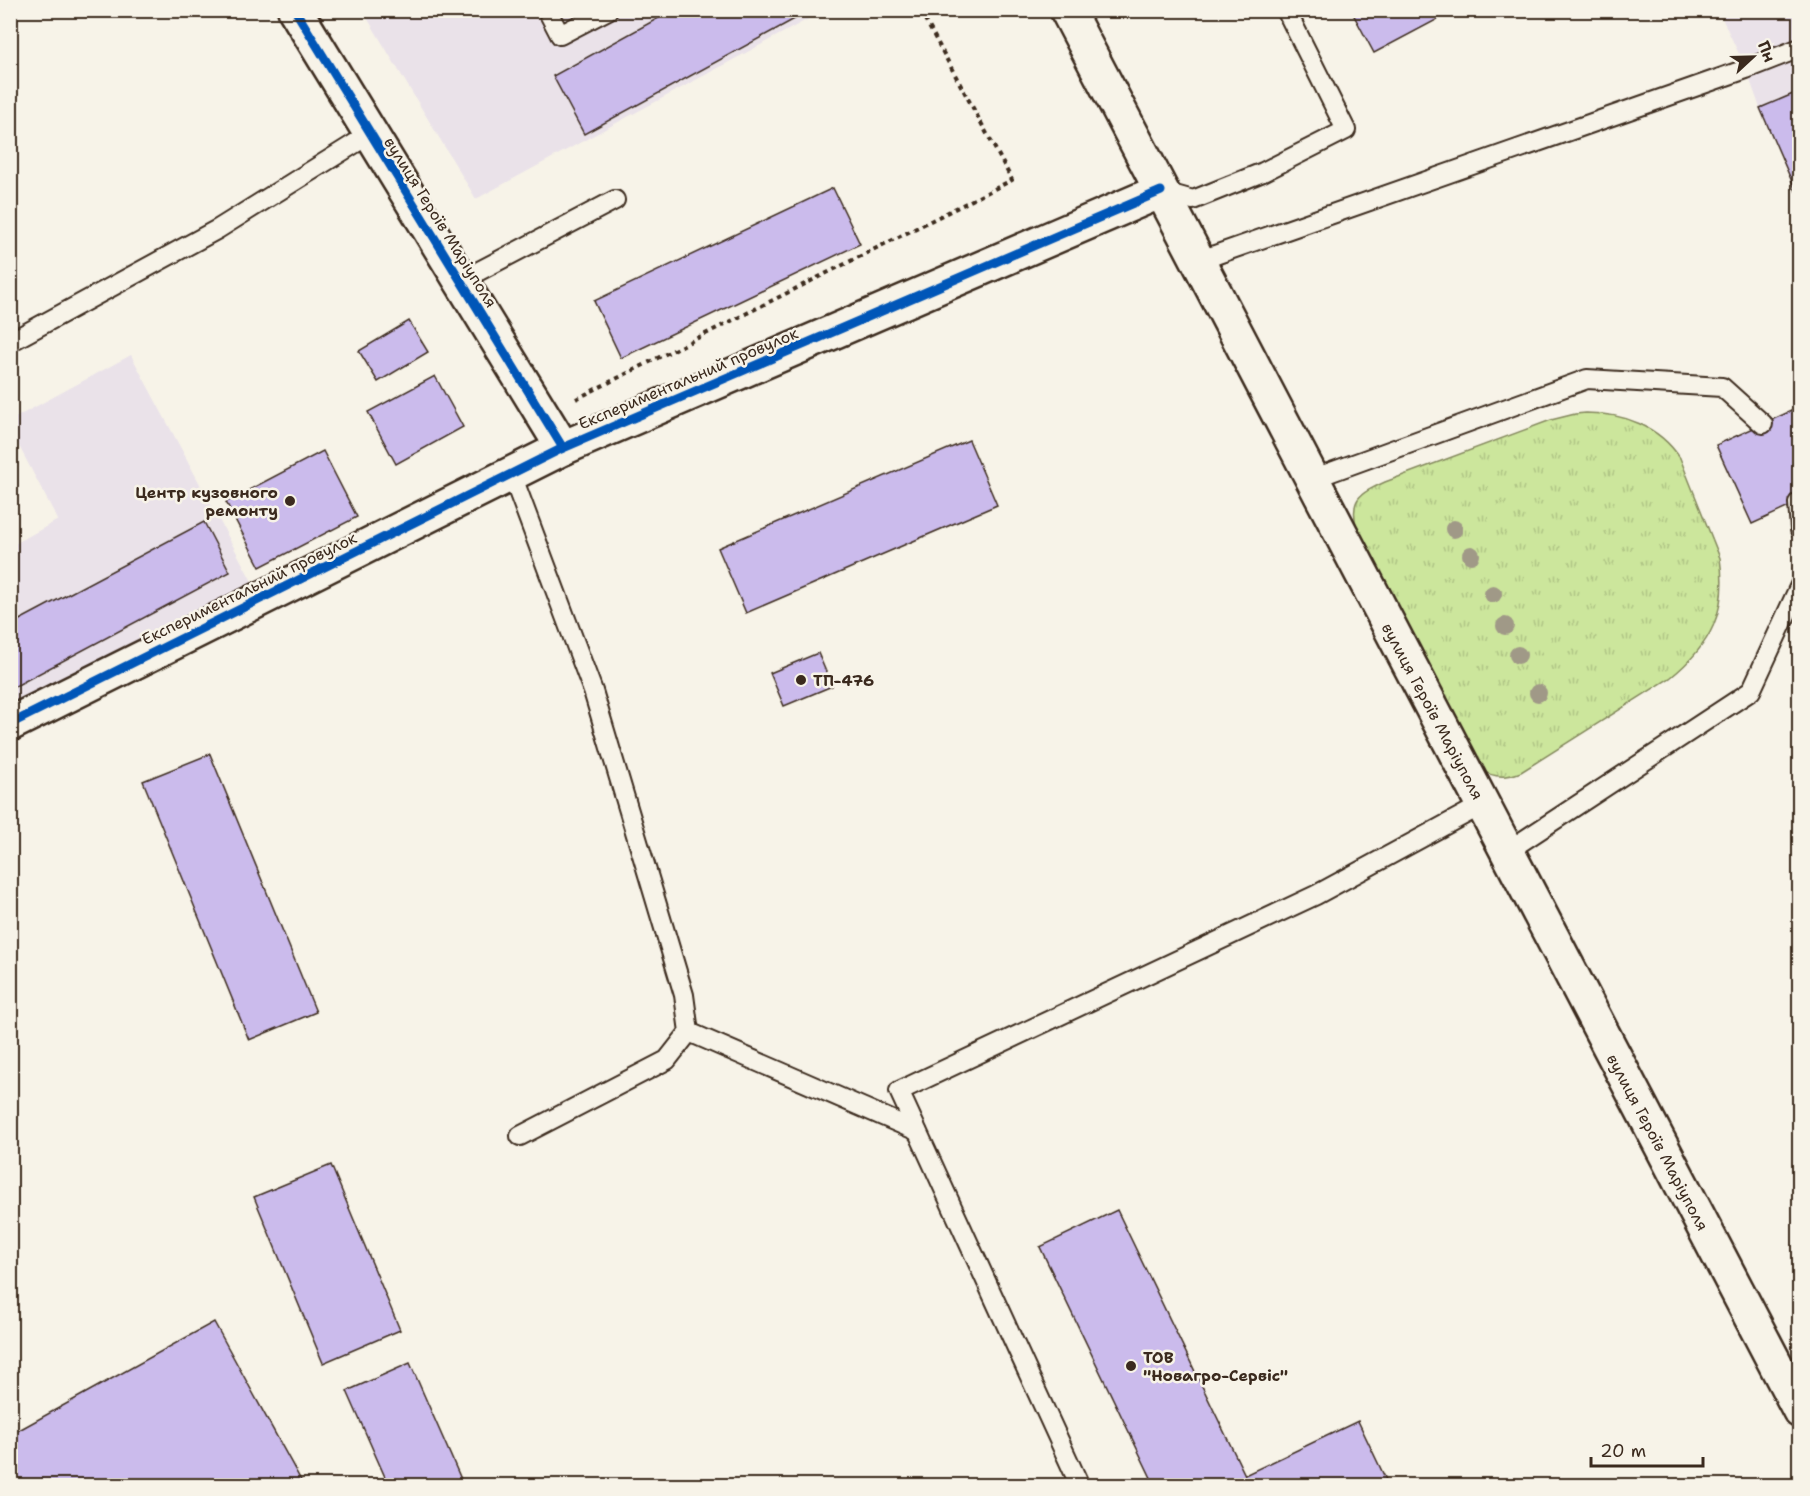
<svg xmlns="http://www.w3.org/2000/svg" width="1810" height="1496" viewBox="0 0 1810 1496" font-family="'Shantell Sans',sans-serif">
<style>
.built{fill:#eae2e9}
.grass{fill:url(#grass-tufts);stroke:#84885d;stroke-width:1.5}
.building{fill:#cbbbec;stroke:#3b2a1e;stroke-width:1.5}
.lines{fill:none;stroke-linecap:round;stroke-linejoin:round}
.lane-casing{stroke:#3b2a1e;stroke-width:22}
.street-casing{stroke:#3b2a1e;stroke-width:38}
.secondary-casing{stroke:#3b2a1e;stroke-width:38}
.path{stroke:#3b2a1e;stroke-width:4;stroke-dasharray:4.5 4.5;stroke-linecap:butt}
.lane{stroke:#f7f3e8;stroke-width:18}
.street{stroke:#f7f3e8;stroke-width:33}
.secondary{stroke:#f7f3e8;stroke-width:33}
.cycleway-casing{stroke:#f7f3e8;stroke-width:13}
.cycleway{stroke:#0057b8;stroke-width:9}
.tree{fill:#a09987}
.poi-dot{fill:#3b2a1e;stroke:#f7f3e8;stroke-width:2}
.labels{text-anchor:middle;stroke-width:5;stroke-linejoin:round;paint-order:stroke}
.street-label{font-size:16px;fill:#3b2a1e;stroke:#f7f3e8}
.poi-label{font-size:16px;font-weight:bold;fill:#3b2a1e;stroke:#f7f3e8;text-anchor:start}
</style>
<defs>
<pattern id="grass-tufts" width="24" height="20" patternUnits="userSpaceOnUse" patternTransform="scale(1.5)"><rect width="24" height="20" fill="#cce69c"/><path d="M3 7l-1-3M5 7V3M7 7l1-3M15 17l-1-3M17 17v-4M19 17l1-3" fill="none" stroke="#b0c586"/></pattern>
</defs>
<rect width="100%" height="100%" fill="#f7f3e8"/>
<filter id="ink" filterUnits="userSpaceOnUse"><feTurbulence type="fractalNoise" baseFrequency=".0167" numOctaves="2"/><feDisplacementMap in="SourceGraphic" scale="12" xChannelSelector="R" yChannelSelector="G"/><feConvolveMatrix kernelMatrix="1 2 1 2 8 2 1 2 1" color-interpolation-filters="sRGB"/></filter>
<g filter="url(#ink)">
<!-- built -->
<g class="built">
<polygon points="363,11 823,11 476,199"/>
<polygon points="1732,11 1799,11 1799,200 1760,108 1746,69 1721,16"/>
<polygon points="131,355 255,587 11,717 11,546 58,520 11,431 11,420"/>
</g>
<!-- grass -->
<path class="grass" d="M1586,413C1623,413 1659,426 1680,458L1720,558C1728,611 1711,645 1670,678L1521,772C1507,778 1493,778 1480,769L1357,529C1349,499 1359,494 1385,482L1551,420L1575,414Z"/>
<!-- building -->
<g class="building">
<polygon points="673,10 811,10 584,134 553,76"/>
<polygon points="1351,10 1436,10 1440,18 1374,53"/>
<polygon points="1800,91 1800,200 1760,108"/>
<polygon points="833,188 860,244 621,358 594,301"/>
<polygon points="409,321 428,352 378,382 359,351"/>
<polygon points="435,376 463,427 396,464 368,412"/>
<polygon points="1800,407 1800,502 1752,524 1716,445"/>
<polygon points="969,440 997,505 746,613 718,548"/>
<polygon points="323,451 357,517 260,567 226,502"/>
<polygon points="204,522 230,572 10,689 10,625"/>
<polygon points="818,653 832,686 784,706 770,673"/>
<polygon points="210,754 316,1012 249,1040 143,781"/>
<polygon points="331,1165 400,1330 323,1363 254,1197"/>
<polygon points="1117,1210 1245,1475 1358,1421 1389,1486 1155,1486 1040,1247"/>
<polygon points="214,1322 304,1486 10,1486 10,1435"/>
<polygon points="410,1363 464,1486 389,1486 347,1391"/>
</g>
<g class="lines">
<!-- lane casing -->
<g class="lane-casing">
<g id="lane">
<polyline points="547,10 560,35 608,10"/>
<polyline points="1161,191 1193,200 1263,172 1346,130 1286,10"/>
<polyline points="1198,261 1746,69 1800,48"/>
<polyline points="460,281 615,200"/>
<polyline points="10,342 218,229 370,134"/>
<polyline points="512,475 593,691 684,995 689,1032 667,1060 520,1136"/>
<polyline points="1312,479 1587,379 1722,387 1763,424"/>
<polyline points="1798,503 1800,530"/>
<polyline points="1506,852 1751,691 1800,585"/>
<polyline points="689,1032 917,1131"/>
<polyline points="1080,1486 899,1091 1316,895 1482,805"/>
</g>
</g>
<!-- street casing -->
<g class="street-casing">
<polyline id="street" points="295,10 563,448"/>
</g>
<!-- secondary casing -->
<g class="secondary-casing">
<g id="secondary">
<polyline points="1067,10 1800,1411"/>
<polyline points="10,724 563,448 1161,191"/>
</g>
</g>
<!-- path -->
<polyline class="path" points="576,399 1012,180 920,10"/>
<!-- lane -->
<use href="#lane" class="lane"/>
<!-- street -->
<use href="#street" class="street"/>
<!-- secondary -->
<use href="#secondary" class="secondary"/>
<!-- cycleway casing -->
<g class="cycleway-casing">
<g id="cycleway">
<polyline points="295,10 563,448"/>
<polyline points="10,724 563,448 1161,191"/>
</g>
</g>
<!-- cycleway -->
<use href="#cycleway" class="cycleway"/>
</g>
<!-- trees -->
<g class="tree">
<circle cx="1454" cy="529" r="9"/>
<circle cx="1471" cy="555" r="9"/>
<circle cx="1493" cy="594" r="9"/>
<circle cx="1505" cy="626" r="9"/>
<circle cx="1518" cy="655" r="9"/>
<circle cx="1538" cy="693" r="9"/>
</g>
</g>
<!-- markers -->
<g class="poi-dot">
<circle cx="290" cy="501" r="6"/>
<circle cx="801" cy="680" r="6"/>
<circle cx="1131" cy="1366" r="6"/>
</g>
<g class="labels">
<!-- street labels -->
<g class="street-label">
<text transform="translate(441 222) rotate(58)" y="6">вулиця Героїв Маріуполя</text>
<text transform="translate(688 378) rotate(-23)" y="6">Експериментальний провулок</text>
<text transform="translate(249 588) rotate(-26)" y="6">Експериментальний провулок</text>
<text transform="translate(1433 711) rotate(62)" y="6">вулиця Героїв Маріуполя</text>
<text transform="translate(1658 1142) rotate(62)" y="6">вулиця Героїв Маріуполя</text>
</g>
<!-- poi labels -->
<g class="poi-label">
<text x="278" y="498" text-anchor="end">Центр кузовного<tspan x="278" dy="18">ремонту</tspan></text>
<text x="813" y="686">ТП-476</text>
<text x="1143" y="1363">ТОВ<tspan x="1143" dy="18">"Новагро-Сервіс"</tspan></text>
</g>
</g>
<!-- margin -->
<rect width="1810" height="1496" fill="none" stroke="#f7f3e8" stroke-width="36"/>
<rect x="18" y="18" width="1774" height="1460" fill="none" stroke="#3b2a1e" stroke-width="2" filter="url(#ink)"/>
<!-- north arrow -->
<g transform="translate(1753 57) rotate(68)" stroke="#f7f3e8" stroke-width="4.5" paint-order="stroke">
<path d="M0-4.5L10 22L0 15L-10 22Z" fill="#3b2a1e"/>
<text y="-9" font-size="16" font-weight="bold" text-anchor="middle" fill="#3b2a1e">Пн</text>
</g>
<!-- scale -->
<path d="M1591 1457v9h112v-9" fill="none" stroke="#3b2a1e" stroke-width="3"/>
<text x="1600" y="1457" font-size="18" fill="#3b2a1e" stroke="#f7f3e8" stroke-width="4.5" paint-order="stroke">20 m</text>
</svg>
